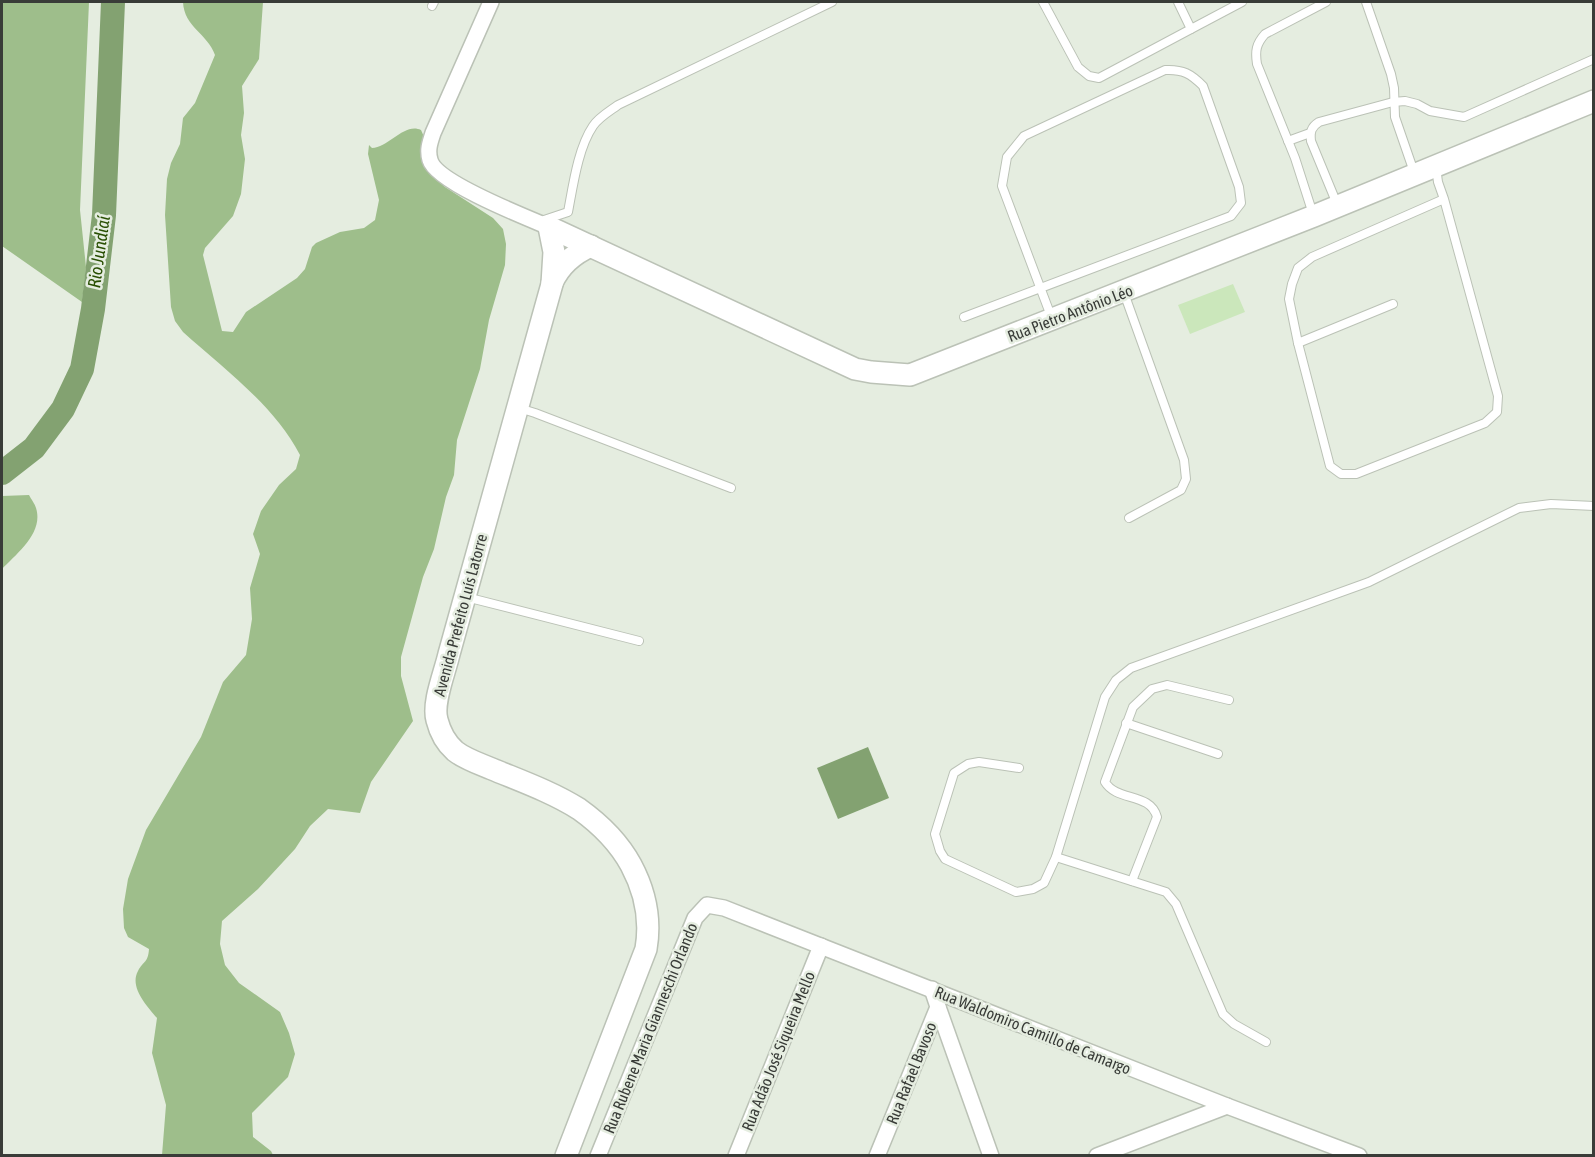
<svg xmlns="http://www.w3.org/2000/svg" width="1595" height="1157" viewBox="0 0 1595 1157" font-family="'Asap Condensed',sans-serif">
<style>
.green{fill:#cbe7bb}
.forest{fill:#9ebe8b}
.water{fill:#83a271}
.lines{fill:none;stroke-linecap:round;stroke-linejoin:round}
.river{stroke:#83a271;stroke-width:24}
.lane-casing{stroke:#bbc2b6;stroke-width:10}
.street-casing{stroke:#bbc2b6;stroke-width:18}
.secondary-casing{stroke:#bbc2b6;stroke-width:24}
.lane{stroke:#fff;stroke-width:8}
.street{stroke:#fff;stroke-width:15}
.secondary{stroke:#fff;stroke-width:21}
.labels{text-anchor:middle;stroke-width:5;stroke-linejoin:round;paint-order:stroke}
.street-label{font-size:16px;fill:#393c38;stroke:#e5ede0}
.water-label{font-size:18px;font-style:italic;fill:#294f03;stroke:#e5ede0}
</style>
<rect width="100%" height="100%" fill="#e5ede0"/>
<!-- green -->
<polygon class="green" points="1233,284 1245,312 1190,334 1178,305"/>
<!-- forest -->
<g class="forest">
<polygon points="2,2 89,2 80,210 86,267 82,302 2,246"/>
<path d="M183,2H263L259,59L242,86L244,113L241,135L245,159L241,194L233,216L205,248L203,255L222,331L233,332L246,312L297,278L305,269L312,247L316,243L340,232L364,228L375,220L379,200L368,154L369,145L372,148C389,147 405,122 421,130L425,139L426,165L431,174L445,187L493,218L503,229L506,244L505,265L489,320L480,369L457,440L454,475L446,497L434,549L423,577L401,657V676L413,721L371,782L360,813L328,809L310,826L295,849L258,889L222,921L220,944L225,965L239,983L280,1012L289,1033L295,1054L288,1077L252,1113L253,1137L271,1151L273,1155H162L166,1105L152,1053L157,1018C147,1006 129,987 138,971C144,960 148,963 149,949L128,937L124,928L123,909L128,879L146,830L201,737L223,682L246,655L252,619L250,588L260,554L253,534L261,511L279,485L296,469L300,455C274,405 224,369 183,332L175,321L171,307L165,215L167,179L171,163L180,144L183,118L195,103L215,55C208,34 184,27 183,2Z"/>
<path d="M29,495C31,499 35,504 36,508C44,533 16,554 2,569V496Z"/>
</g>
<!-- water -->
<polygon class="water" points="868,747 889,798 838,819 817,768"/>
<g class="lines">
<!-- river -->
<polyline class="river" points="2,473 34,448 63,409 82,369 93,309 104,215 113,2"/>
<!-- lane casing -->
<g class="lane-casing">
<g id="lane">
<polyline points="1043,2 1078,67 1089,76 1099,78 1191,29"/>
<polyline points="1178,2 1191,29 1242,2"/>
<polyline points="1366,2 1391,74 1394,88 1395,117 1414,172"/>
<polyline points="432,6 434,2"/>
<polyline points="1288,141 1310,133"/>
<polyline points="1436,167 1438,182 1444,199 1498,396 1497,412 1485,423 1356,474 1341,474 1330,466 1298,343 1289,299 1292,284 1298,268 1312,257 1444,199"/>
<path d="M1337,204L1311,141C1310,132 1311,127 1319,122L1393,102L1405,101L1417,104L1430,111L1464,117L1594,59"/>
<path d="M1313,214L1295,158L1257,64C1255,51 1256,44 1265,34L1326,2"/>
<path d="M544,220L568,212C573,186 578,148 593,126C599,117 610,111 618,105L832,2"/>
<polyline points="1124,293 1184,460 1186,479 1181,490 1129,518"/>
<path d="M964,317L1231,216L1241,203L1239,187L1203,86C1191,74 1183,69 1165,70L1024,136L1007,157L1002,186L1040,287L1051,316"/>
<polyline points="1298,343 1393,304"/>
<polyline points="519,408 535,413 731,488"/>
<polyline points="466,597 639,641"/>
<polyline points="1126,723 1218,754"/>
<polyline points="1019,768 979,762 968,764 954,773 935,834 940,851 945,859 1016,892 1033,889 1044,883 1056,857 1105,697 1116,680 1131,668 1369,582 1519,508 1551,504 1594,506"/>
<polyline points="1056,857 1166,892 1176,904 1223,1014 1234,1024 1266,1042"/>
<path d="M1132,881L1157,817C1150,792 1117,802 1105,782L1133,707L1152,689L1167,685L1229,700"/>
</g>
</g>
<!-- street casing -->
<g class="street-casing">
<g id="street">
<path d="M491,2L433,133C430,142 427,150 430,160C436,182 525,217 549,227"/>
<polyline points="938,1007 991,1156"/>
<polyline points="598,1156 695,918 707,905 724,908 1227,1106 1359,1156"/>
<polyline points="736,1156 821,946"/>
<polyline points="877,1156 938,1007 932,989"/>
<polyline points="1097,1156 1227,1106"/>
</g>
</g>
<!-- secondary casing -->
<g class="secondary-casing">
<g id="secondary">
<polyline points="549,227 855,369 871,372 910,375 1314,216 1594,101"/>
<path d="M549,227L554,252L552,284L449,654C445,672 432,703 437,720C440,732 446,743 455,751C465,759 480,764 492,769C521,781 552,792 579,809C600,824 619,843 631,865C645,891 651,920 646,949L566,1156"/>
<path d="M552,283C560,265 573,254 591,246"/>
</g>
</g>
<!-- lane -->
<use href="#lane" class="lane"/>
<!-- street -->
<use href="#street" class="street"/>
<!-- secondary -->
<use href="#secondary" class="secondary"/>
</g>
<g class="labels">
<!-- street labels -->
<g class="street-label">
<text transform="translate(1070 313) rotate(-21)" y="6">Rua Pietro Antônio Léo</text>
<text transform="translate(460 615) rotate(-75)" y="6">Avenida Prefeito Luís Latorre</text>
<text transform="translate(650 1028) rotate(-68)" y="6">Rua Rubene Maria Gianneschi Orlando</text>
<text transform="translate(1033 1030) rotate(22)" y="6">Rua Waldomiro Camillo de Camargo</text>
<text transform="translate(778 1051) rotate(-68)" y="6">Rua Adão José Siqueira Mello</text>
<text transform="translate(911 1073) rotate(-68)" y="6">Rua Rafael Bavoso</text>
</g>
<!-- water labels -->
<g class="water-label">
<text transform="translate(99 252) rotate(-82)" y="6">Rio Jundiaí</text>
</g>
</g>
<!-- border -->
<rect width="1595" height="1157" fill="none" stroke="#393c38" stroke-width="6"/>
</svg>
